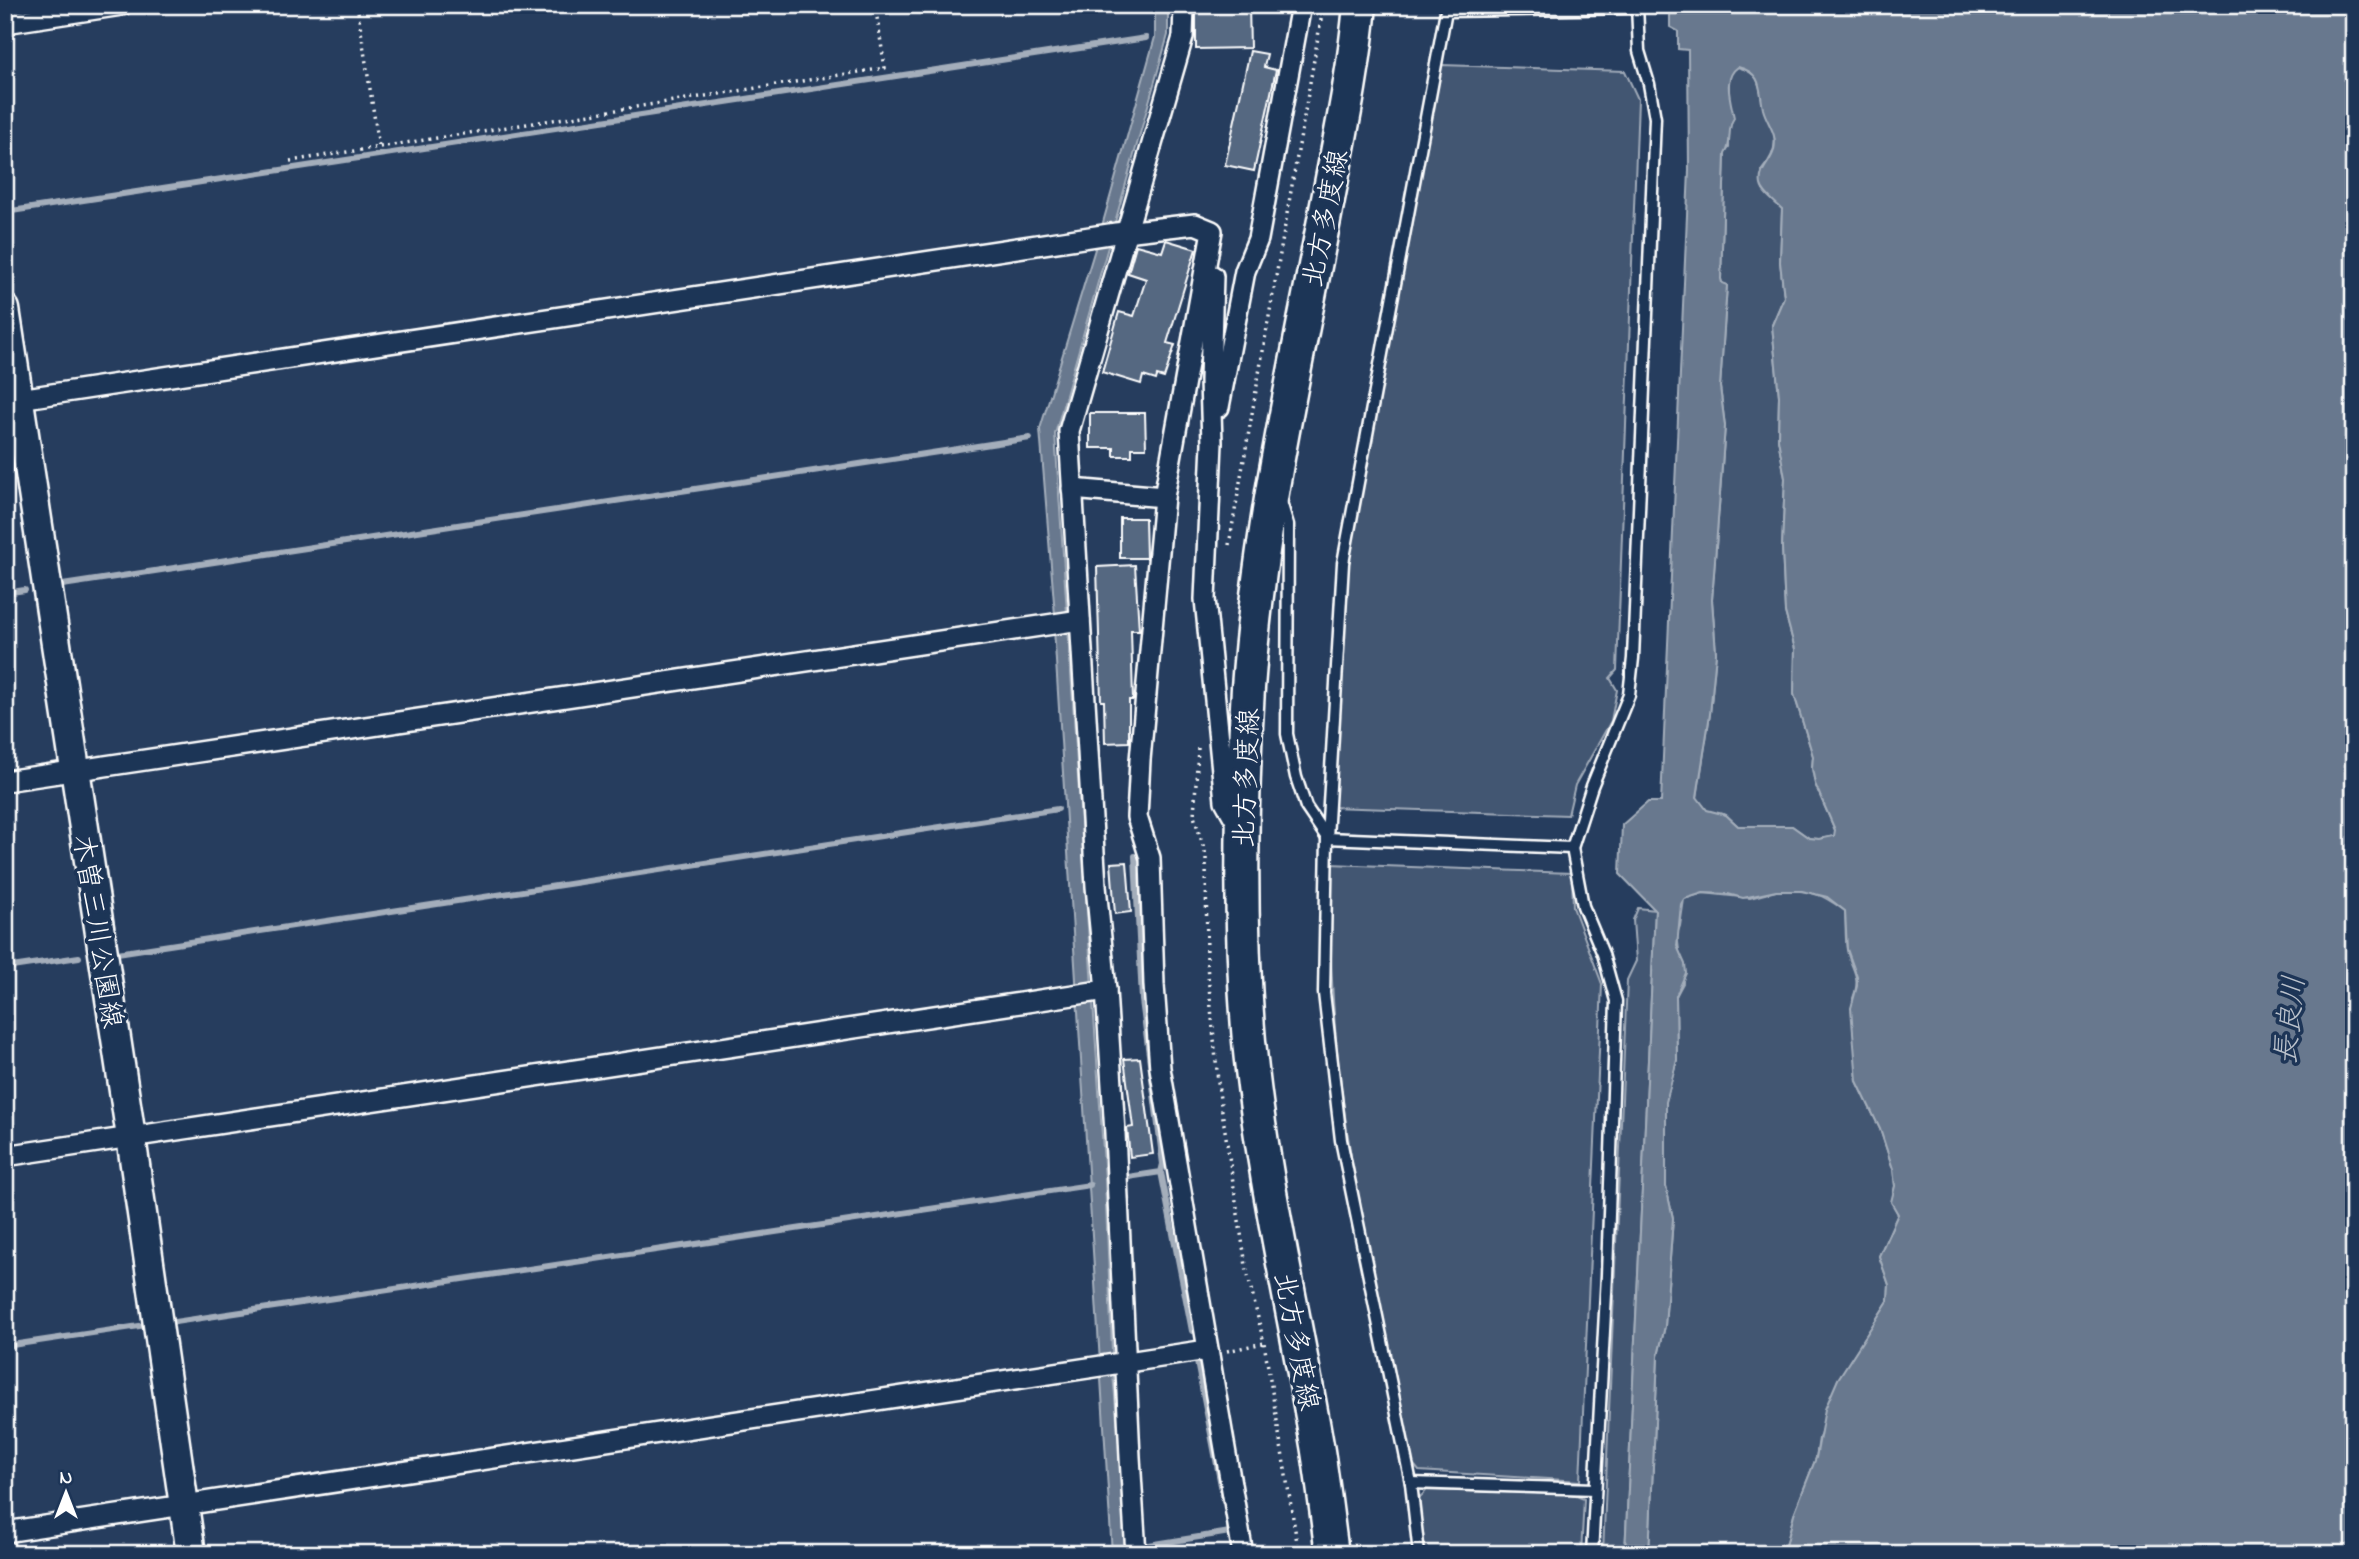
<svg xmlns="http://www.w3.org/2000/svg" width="2359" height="1559" viewBox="0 0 2359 1559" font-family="'Indie Flower','Klee One',sans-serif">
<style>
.green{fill:#425672;stroke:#a0aab8;stroke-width:2}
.water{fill:#67788e;stroke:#a4aebb;stroke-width:2;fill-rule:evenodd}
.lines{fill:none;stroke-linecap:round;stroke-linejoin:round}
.stream{stroke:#a4aebb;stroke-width:6}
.building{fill:#556781;stroke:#fff;stroke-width:2}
.lane-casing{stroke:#fff;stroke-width:15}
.street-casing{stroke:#fff;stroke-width:24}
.secondary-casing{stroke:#fff;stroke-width:33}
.primary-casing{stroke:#fff;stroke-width:37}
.path{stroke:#fff;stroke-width:3.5;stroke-dasharray:2 5;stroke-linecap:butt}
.lane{stroke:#1d3557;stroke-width:10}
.street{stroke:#1d3557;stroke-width:19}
.secondary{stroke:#1d3557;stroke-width:28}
.primary{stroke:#1d3557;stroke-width:32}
.labels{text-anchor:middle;stroke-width:7;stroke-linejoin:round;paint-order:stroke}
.street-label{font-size:28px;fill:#fff;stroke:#1d3557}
.water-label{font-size:30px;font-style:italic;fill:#bbc2cc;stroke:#1d3557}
</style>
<rect width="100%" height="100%" fill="#263d5e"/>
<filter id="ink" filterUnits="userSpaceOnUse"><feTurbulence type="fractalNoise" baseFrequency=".0143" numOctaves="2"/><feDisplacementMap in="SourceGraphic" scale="14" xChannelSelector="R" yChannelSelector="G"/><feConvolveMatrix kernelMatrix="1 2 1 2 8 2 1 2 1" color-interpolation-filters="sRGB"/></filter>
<g filter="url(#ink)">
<!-- green -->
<g class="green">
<polygon points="1441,65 1625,71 1638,99 1617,670 1610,678 1617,690 1611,721 1575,785 1568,815 1330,807 1337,670 1348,562"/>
<path d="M1738,67C1764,74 1759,90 1764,110C1765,115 1769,120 1771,125C1779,141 1773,157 1762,170L1763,190L1782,209L1780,262L1784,297L1772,325L1779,396L1778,439L1785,478L1782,547L1785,612L1795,649L1794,694L1813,756L1812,768L1815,784L1835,830V836L1819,839L1809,838L1792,826H1738L1726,815L1707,811L1697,798L1710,714L1716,653L1712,600L1725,426L1720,387L1727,285L1722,283L1721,279L1725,153L1729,148V81L1731,72Z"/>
<path d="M1329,864L1572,873L1573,907L1602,984L1580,1481L1419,1471L1410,1460C1385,1333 1355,1206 1340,1077C1331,1006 1330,935 1329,864Z"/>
<path d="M1776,891C1808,889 1820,892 1845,911C1846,923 1845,938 1847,950C1851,970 1862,975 1853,998L1857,1081L1880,1129L1893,1169L1895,1186L1892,1202L1898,1214L1879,1256L1889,1285L1888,1301L1838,1380L1819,1438L1816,1458L1794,1514L1784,1554H1649L1658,1356L1665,1326L1673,1218L1666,1187V1101L1677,1060L1676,996L1683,983L1677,934L1680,926L1684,899L1703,893L1750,898Z"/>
<polygon points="1638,908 1655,910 1625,1554 1603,1554 1627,980 1636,961 1633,920"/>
<polygon points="1427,1490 1571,1494 1584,1499 1581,1554 1425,1554 1418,1499"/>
</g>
<!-- water -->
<g class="water">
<polygon points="1155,5 1168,5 1168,35 1055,434 1105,1180 1113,1374 1129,1554 1112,1554 1054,629 1055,615 1040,429 1102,226 1155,37"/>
<path d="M1670,5H2354V1554H1784L1794,1514L1816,1458L1825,1409L1838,1379L1888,1301L1889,1285L1879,1256L1898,1214L1891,1202L1895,1186L1893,1169L1880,1129L1857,1081L1851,1008L1857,986V977L1847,949L1845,911L1827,897L1802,891H1776L1743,898L1728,894L1703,893L1684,899L1681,904L1677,946L1685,964L1686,973L1676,996L1677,1060L1666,1102V1187L1673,1218L1665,1326L1658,1356L1649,1554H1625L1655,910L1620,874L1622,825L1648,802H1661L1689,170L1688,50L1678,49V31L1670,27ZM1738,67C1763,73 1759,90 1763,109C1767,124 1778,133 1774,150C1771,163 1758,170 1761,185C1763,194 1775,202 1782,209L1780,262L1784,297L1772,325L1779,396L1778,439L1785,478L1782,547L1785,612L1795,649L1794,694L1813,756L1812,768L1815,784L1835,830L1834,836L1819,839L1809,838L1792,826H1738L1726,815L1707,810L1697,797L1710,714L1716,653L1712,600L1725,426L1720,387L1727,285L1722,283L1721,279L1725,154C1733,143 1726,129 1734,118C1731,101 1722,78 1738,67Z"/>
</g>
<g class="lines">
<!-- stream -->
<g class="stream">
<polyline points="5,212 1146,38"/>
<polyline points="56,586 1030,438"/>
<polyline points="5,593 25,590"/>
<polyline points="111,954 1058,809"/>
<polyline points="5,968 79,957"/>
<polyline points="1161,1172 1192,1331"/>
<polyline points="1128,1177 1161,1172 1163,1164 1142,1000 1135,856"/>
<polyline points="168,1323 1090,1185"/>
<polyline points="5,1346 146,1325"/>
<polyline points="1197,1362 1224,1501"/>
<polyline points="1149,1545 1230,1532 1229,1525"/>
</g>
</g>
<!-- building -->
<g class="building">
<polygon points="1196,5 1249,5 1250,48 1196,49"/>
<polygon points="1250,51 1267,54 1264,67 1276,70 1254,171 1225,165"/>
<polygon points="1166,240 1196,249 1167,343 1175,345 1164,378 1157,376 1156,380 1143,376 1141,384 1102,372 1119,312 1134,316 1146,279 1128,273 1136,245 1162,252"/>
<polygon points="1090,413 1145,413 1146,448 1132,448 1132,456 1114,456 1114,448 1090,448"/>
<polygon points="1120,518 1145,518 1146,558 1120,558"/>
<polygon points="1135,565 1139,630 1131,630 1133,700 1129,700 1129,742 1105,743 1104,701 1101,701 1097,567"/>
<polygon points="1127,862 1131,912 1115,914 1111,863"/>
<polygon points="1140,1058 1153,1154 1130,1157 1127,1128 1133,1127 1124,1059"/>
</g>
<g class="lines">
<!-- lane casing -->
<g class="lane-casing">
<g id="lane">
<polyline points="1447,11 1637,8"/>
<polyline points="1281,502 1288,525 1287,734 1296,777 1306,807 1327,838 1572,848"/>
<polyline points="1411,1483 1595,1489"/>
<polyline points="1419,1554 1411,1483 1341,1140 1324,993 1327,838 1343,563 1447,5"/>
<polyline points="1592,1554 1607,1275 1616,1001 1603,954 1583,906 1572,848 1592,786 1629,695 1633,658 1655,118 1649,84 1639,51 1637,5"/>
</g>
</g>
<!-- street casing -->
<g class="street-casing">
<g id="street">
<polyline points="5,23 122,5"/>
<polyline points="1213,276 1210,381 1212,443 1205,599 1225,801 1239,826"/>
<polyline points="6,401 1116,233 1195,224 1212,231 1164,497 1140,760 1137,817 1150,858 1154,985 1160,1068 1243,1554"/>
<polyline points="1219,407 1245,271 1258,239 1301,5"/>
<polyline points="1072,489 1164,497"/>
<polyline points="5,781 1080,620"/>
<polyline points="5,1156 1106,990"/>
<polyline points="5,1532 1207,1350"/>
<polyline points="1136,1554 1130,1457 1115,1133 1106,990 1096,886 1069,431 1183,37 1184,5"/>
</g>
</g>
<!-- secondary casing -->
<g class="secondary-casing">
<polyline id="secondary" points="5,309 131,1137 191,1554"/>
</g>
<!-- primary casing -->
<g class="primary-casing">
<path id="primary" d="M1332,1554C1327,1517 1323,1481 1317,1445C1294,1310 1262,1177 1249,1041C1239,924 1241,806 1248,688C1259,528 1295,371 1325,215C1338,146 1354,75 1360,5"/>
</g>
<!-- path -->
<g class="path">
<polyline points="357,5 379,147"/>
<polyline points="290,161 885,68 875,5"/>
<polyline points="1229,545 1322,14"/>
<polyline points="1198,748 1194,816 1206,855 1207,965 1219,1092 1247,1272 1264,1343 1299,1554"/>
<polyline points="1227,1351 1264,1343"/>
</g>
<!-- lane -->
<use href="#lane" class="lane"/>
<!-- street -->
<use href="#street" class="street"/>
<!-- secondary -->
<use href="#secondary" class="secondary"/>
<!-- primary -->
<use href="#primary" class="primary"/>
</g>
</g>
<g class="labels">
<!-- street labels -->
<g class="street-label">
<text transform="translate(1324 218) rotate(-79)" y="10">北方多度線</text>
<text transform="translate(1245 778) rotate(-88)" y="10">北方多度線</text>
<text transform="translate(99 931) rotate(81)" y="10">木曽三川公園線</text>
<text transform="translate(1298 1341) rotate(79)" y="10">北方多度線</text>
</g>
<!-- water labels -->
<g class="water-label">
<text transform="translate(2289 1020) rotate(-84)" y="10">長良川</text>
</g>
</g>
<!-- margin -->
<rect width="2359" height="1559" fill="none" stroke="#1d3557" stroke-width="28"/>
<rect x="14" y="14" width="2331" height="1531" fill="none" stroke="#fff" stroke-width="2.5" filter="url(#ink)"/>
<!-- north arrow -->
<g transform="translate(66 1493)" stroke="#1d3557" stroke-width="5" paint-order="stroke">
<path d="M0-5L12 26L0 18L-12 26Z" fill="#ffffff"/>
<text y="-10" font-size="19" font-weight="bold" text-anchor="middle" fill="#ffffff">N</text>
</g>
</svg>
